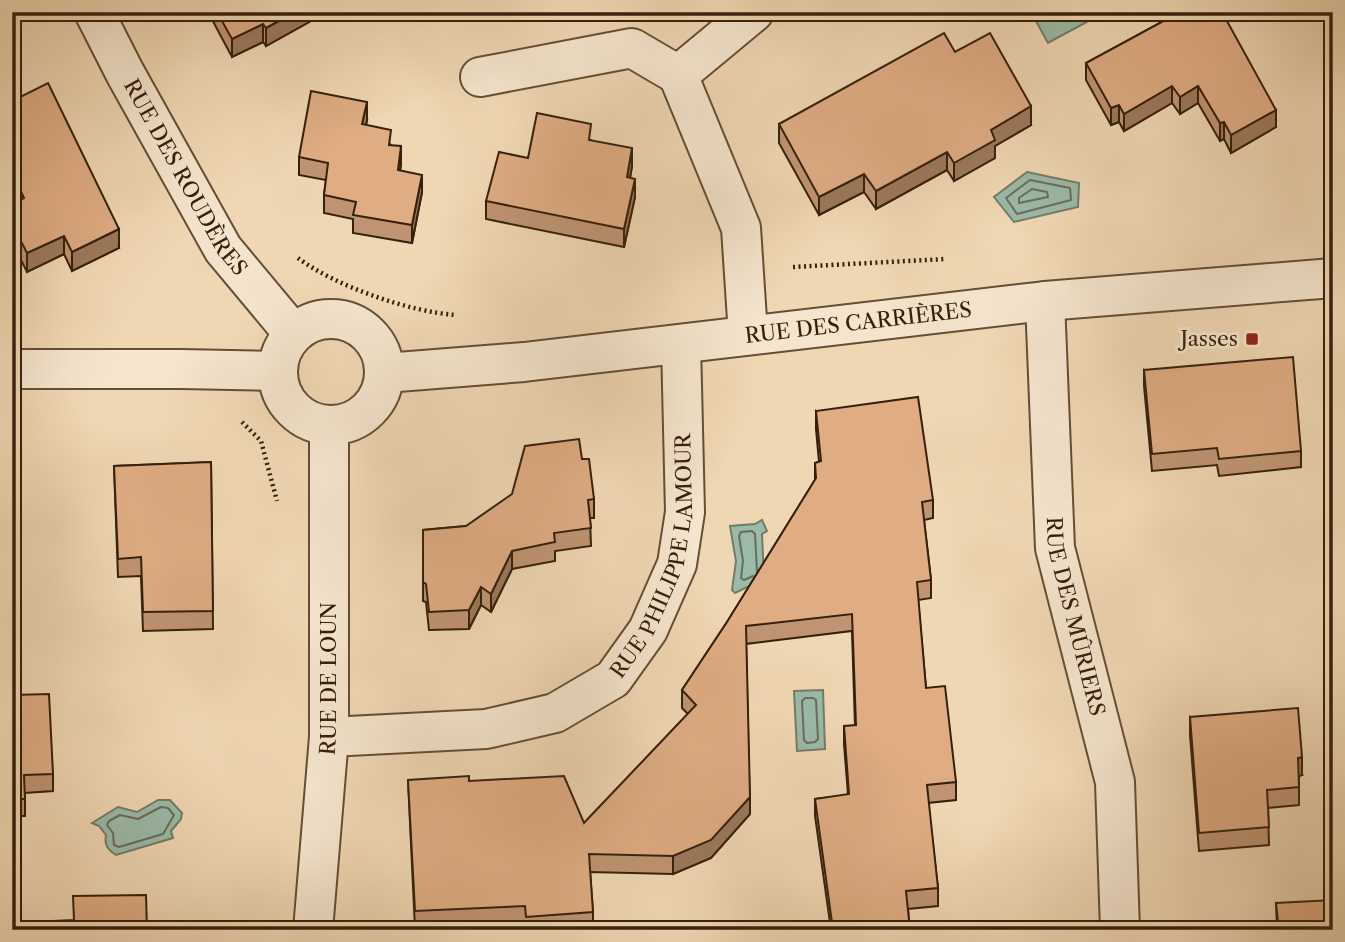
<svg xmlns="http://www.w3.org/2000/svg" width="1345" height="942" viewBox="0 0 1345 942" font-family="'Libre Caslon Text',serif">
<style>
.water{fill:#9bbaa9;stroke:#737c6a;stroke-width:2}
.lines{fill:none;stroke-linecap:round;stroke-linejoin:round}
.shore{stroke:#686d5a;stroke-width:2}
.minor-casing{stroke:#644e36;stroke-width:42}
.path{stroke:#36200c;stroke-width:4.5;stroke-dasharray:2 3.5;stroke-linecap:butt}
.minor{stroke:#f5e5ce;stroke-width:38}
.wall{fill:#c09472;stroke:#36200c;stroke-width:2}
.shaded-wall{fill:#9c785c;stroke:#36200c;stroke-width:2}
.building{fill:#dfac84;stroke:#36200c;stroke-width:2}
.poi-dot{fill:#8f2418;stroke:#f5e5ce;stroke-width:2.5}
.labels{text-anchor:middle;stroke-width:6;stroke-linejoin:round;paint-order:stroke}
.street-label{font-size:21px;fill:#36200c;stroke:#f5e5ce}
.poi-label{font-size:21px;fill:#36200c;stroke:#f5e5ce;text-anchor:end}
</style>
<rect width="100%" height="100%" fill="#f0d7b3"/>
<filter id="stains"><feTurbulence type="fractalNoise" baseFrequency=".00286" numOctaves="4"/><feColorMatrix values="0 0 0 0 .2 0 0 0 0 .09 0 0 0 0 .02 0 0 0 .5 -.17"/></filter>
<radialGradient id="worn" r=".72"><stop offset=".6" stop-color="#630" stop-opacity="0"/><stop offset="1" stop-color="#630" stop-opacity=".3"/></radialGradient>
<!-- water -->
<g class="water">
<polygon points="1031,12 1105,12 1048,43"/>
<polygon points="1027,172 1079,183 1078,207 1014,222 994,197"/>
<polygon points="762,520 767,531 762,534 764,579 735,593 732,590 736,561 730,526 755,524"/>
<polygon points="823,690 825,749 797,751 794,691"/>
<path d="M158,800H170L182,813L181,819L171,831L173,838L116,855C108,850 104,845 106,835L99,826L92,823L118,807L137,812Z"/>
</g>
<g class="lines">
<!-- shore -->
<g class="shore">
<polygon points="1030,180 1070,188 1071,200 1017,214 1006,198"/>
<polygon points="1032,189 1047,192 1048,197 1019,203 1019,198"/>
<polyline points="753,576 744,580 741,578 743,561 739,536 741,532 752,531 755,534 757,571"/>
<polygon points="805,698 813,698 816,700 818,739 815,742 807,743 804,740 802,701"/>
<polygon points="161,807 168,808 174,815 163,834 119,847 114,845 113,833 107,825 109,821 120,815 138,819"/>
</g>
<!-- minor casing -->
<g class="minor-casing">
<g id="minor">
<path id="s1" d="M94,12L125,73L223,249L293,333"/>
<polyline points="480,77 632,48 678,75"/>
<path id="s2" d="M1045,301L1055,548L1115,782L1120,930"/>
<circle cx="331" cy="372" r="53"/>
<polyline points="748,335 741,228 678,75 754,12"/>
<polyline points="12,369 181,369 277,371"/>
<path id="s3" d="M385,373L524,362L1045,301L1333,278"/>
<path id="s4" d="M329,737L486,729L555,713L613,679L648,630L677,564L685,512L681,344"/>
<path id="s5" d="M313,930L329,737V425"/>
</g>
</g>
<!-- path -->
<g class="path">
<path d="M298,258C335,286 410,312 456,315"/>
<polyline points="793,267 945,259"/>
<polyline points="242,422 261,441 277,501"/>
</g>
<!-- minor -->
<use href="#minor" class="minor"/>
</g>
<!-- wall -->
<g class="wall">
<polygon points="208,12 327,12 266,46 263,42 232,57"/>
<polygon points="1180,12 1276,127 1231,153 1224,139 1220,141 1198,103 1180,114 1172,103 1124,131 1119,122 1111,125 1086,80 1086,63"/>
<polygon points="955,52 1031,125 995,146 995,158 954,181 947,170 876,209 864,192 819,215 779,143 779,124"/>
<polygon points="1332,76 1333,76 1333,96 1332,94"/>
<polygon points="12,101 119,248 72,271 64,254 27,272 12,242 12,204 17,201 12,191"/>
<polygon points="367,120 366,125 391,145 401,164 400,170 422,192 412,243 353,233 353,219 324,213 324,195 326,180 299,175 299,157"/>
<polygon points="591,140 632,166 630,178 635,197 624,247 486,219 486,201 528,158"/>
<polygon points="1144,370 1301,451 1301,467 1219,476 1217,465 1152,471 1144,386"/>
<polygon points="816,411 933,500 933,518 924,520 931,580 931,598 918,600 926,688 956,782 956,800 928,803 938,888 938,906 908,909 910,930 831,930 815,816 815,799 848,795 844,744 844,726 855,726 852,631 746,644 750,814 711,858 673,874 590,872 593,912 593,930 526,930 525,924 415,929 408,780 469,781 584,823 688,714 682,708 682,690 727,622 815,480 815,463 819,462 816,429"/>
<polygon points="582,459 594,499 594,518 590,518 591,546 555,551 555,561 512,569 491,612 481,605 469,629 429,630 426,602 423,601 423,530 466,526"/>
<polygon points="211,462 213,629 143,631 141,576 118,577 114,466"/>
<polygon points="12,695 53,774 53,791 25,793 25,816 12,816"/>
<polygon points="1190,717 1302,775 1299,776 1299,805 1268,808 1269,845 1199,851 1190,735"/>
<polygon points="1276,903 1333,930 1277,930"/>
</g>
<!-- shaded-wall -->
<g class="shaded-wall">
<polygon points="295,12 327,12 266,46 266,28"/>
<polygon points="328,12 337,12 328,17"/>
<polygon points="263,24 263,42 232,57 232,39"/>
<polygon points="1172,86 1172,103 1124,131 1124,114"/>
<polygon points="1198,86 1198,103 1180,114 1180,97"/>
<polygon points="367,102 367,120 362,142 362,124"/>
<polygon points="1119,105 1119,122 1111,125 1111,108"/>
<polygon points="1031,106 1031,125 995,146 995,158 954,181 954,163 991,130"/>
<polygon points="1276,110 1276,127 1231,153 1231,135"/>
<polygon points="1224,122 1224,139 1220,141 1220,123"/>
<polygon points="401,146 401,164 398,187 398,170"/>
<polygon points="632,148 632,166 627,195 627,177"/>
<polygon points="947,152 947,170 876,209 876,191"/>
<polygon points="864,174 864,192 819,215 819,197"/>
<polygon points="422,175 422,192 412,243 412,225"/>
<polygon points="635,179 635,197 624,247 624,229"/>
<polygon points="119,229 119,248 72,271 72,252"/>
<polygon points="64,236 64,254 27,272 27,253"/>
<polygon points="512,551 512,569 491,612 491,594"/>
<polygon points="481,587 481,605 469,629 469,610"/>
<polygon points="1302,757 1302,775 1298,776 1298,758"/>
<polygon points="750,797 750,814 711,858 673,874 673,856"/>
</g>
<!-- building -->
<g class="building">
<polygon points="217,12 295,12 266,28 263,24 232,39"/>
<polygon points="1180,12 1222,12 1276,110 1231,135 1224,122 1220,123 1198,86 1180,97 1172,86 1124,114 1119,105 1111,108 1086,63"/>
<polygon points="944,33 955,52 990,33 1031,106 991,130 995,140 954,163 947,152 876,191 864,174 819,197 779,124"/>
<polygon points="48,83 119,229 72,252 64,236 27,253 12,224 12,204 24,198 12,172 12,101"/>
<polygon points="311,91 367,102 362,124 391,130 389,145 401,146 398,170 422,175 412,225 353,215 356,202 324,195 328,163 299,157"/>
<polygon points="537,113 591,124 589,140 632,148 627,177 635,179 624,229 486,201 499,152 528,158"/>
<polygon points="1293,357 1301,451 1219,459 1217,448 1152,454 1144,370"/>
<polygon points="918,397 933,500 922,502 931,580 917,582 926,688 945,686 956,782 927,785 938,888 906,891 910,930 833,930 815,799 849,794 844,726 856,725 852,614 746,626 750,797 711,840 673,856 589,854 593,912 526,917 525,906 415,911 408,780 469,776 469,781 564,776 584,823 696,705 682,690 727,622 816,478 815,463 821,461 816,411"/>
<polygon points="579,439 582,459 589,459 594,499 588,500 591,528 554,533 555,542 512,551 491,594 481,587 469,610 429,612 426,584 423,582 423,530 466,526 512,494 525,446"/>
<polygon points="211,462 213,611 143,612 141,557 118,559 114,466"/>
<polygon points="49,694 53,774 24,775 25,799 12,799 12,695"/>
<polygon points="1298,708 1302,757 1298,758 1299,787 1267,790 1269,827 1199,833 1190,717"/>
<polygon points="146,895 147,930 12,930 12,923 74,920 73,896"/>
<polygon points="1333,900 1333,930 1279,930 1276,903"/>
</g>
<!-- markers -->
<rect class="poi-dot" x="1245" y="332" width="14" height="14" rx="3.5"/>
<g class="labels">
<!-- street labels -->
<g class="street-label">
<text dy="7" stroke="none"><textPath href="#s1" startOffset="189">RUE DES ROUDÈRES</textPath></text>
<text dy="7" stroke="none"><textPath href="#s3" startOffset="476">RUE DES CARRIÈRES</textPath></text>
<text dy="7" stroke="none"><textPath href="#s4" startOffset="429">RUE PHILIPPE LAMOUR</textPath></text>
<text dy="7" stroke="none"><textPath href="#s2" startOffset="318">RUE DES MÛRIERS</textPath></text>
<text dy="7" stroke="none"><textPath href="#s5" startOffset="252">RUE DE LOUN</textPath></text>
</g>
<!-- poi labels -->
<g class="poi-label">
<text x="1238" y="346">Jasses</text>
</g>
</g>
<!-- margin -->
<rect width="1345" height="942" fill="none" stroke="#f0d7b3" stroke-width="42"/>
<rect x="14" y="14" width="1317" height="914" fill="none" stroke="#36200c" stroke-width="3.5"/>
<rect x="21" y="21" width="1303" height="900" fill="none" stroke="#36200c" stroke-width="2"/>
<rect width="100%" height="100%" filter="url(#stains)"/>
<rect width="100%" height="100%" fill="url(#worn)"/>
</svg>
